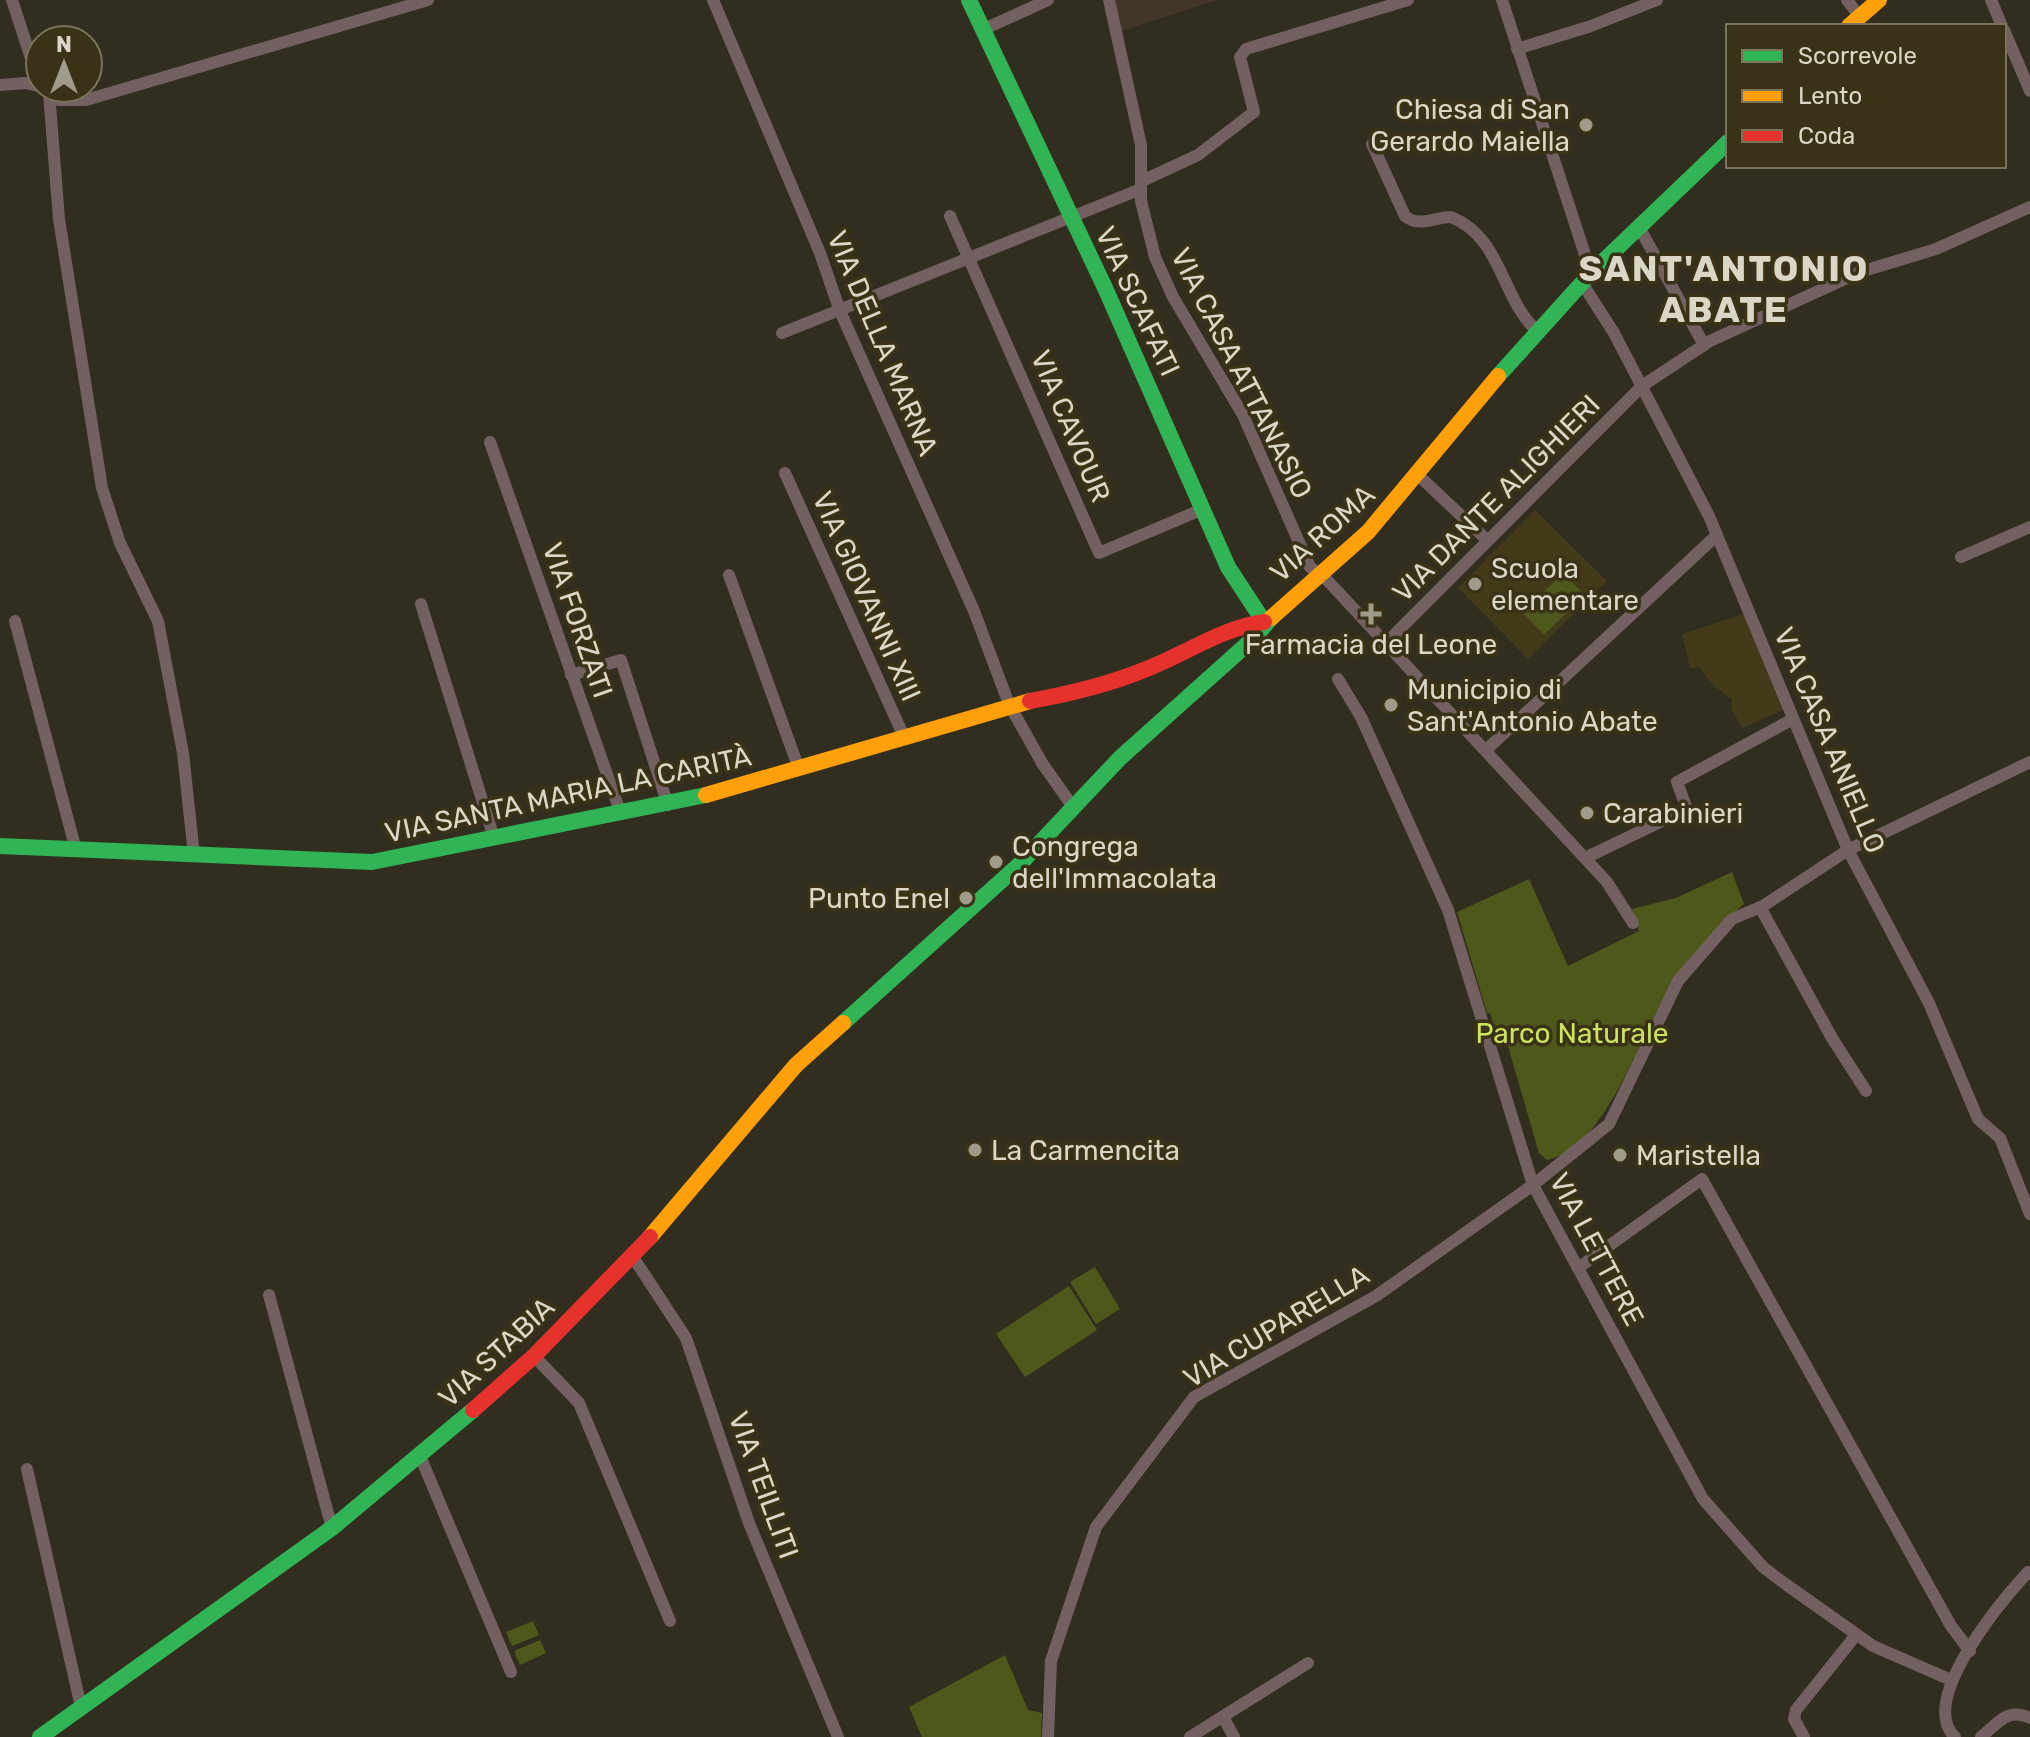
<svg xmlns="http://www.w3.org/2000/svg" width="2030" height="1737" viewBox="0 0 2030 1737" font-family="Rubik,sans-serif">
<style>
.industrial{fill:#433629}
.built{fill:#433a1a}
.green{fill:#4f581b}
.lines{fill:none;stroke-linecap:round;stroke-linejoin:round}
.street{stroke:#736161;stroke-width:12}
.fast{stroke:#30b455;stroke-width:16}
.slow{stroke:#ff9f0a;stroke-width:16}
.jam{stroke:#e5322d;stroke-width:16}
.poi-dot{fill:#a09c8c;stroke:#3a3217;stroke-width:3}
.labels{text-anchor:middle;stroke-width:7;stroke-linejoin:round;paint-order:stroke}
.poi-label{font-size:28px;fill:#dbd7c7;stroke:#3a3217;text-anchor:start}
.street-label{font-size:28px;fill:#dbd7c7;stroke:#3a3217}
.park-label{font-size:28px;fill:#cce45f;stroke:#3a3217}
.district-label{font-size:36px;font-weight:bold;letter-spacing:2px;fill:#dbd7c7;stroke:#3a3217}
</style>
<rect width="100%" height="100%" fill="#322e1f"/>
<!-- industrial -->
<polygon class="industrial" points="1114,0 1217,0 1121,31"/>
<!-- built -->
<g class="built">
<polygon points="1535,510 1607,581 1528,659 1458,588"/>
<polygon points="1744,614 1785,709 1743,728 1732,711 1732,699 1714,686 1699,667 1690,668 1682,634"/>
</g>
<!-- green -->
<g class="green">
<polygon points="1563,573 1585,595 1544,635 1523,613"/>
<path d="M1732,872L1744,904C1718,925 1693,955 1674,982C1640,1029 1609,1147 1547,1160L1539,1153L1505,1036L1497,1037L1490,1013H1487L1457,912L1529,879L1568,966L1639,931L1632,909L1676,898Z"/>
<polygon points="1095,1267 1120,1309 1096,1324 1070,1282"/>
<polygon points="1069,1286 1097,1330 1025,1377 996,1334"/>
<polygon points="533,1621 539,1635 512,1646 506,1632"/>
<polygon points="540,1640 546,1653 520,1665 514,1651"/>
<polygon points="1005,1655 1028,1710 1042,1713 1041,1737 922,1737 909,1707"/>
</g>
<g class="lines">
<!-- street -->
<g class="street">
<polyline points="12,0 40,86"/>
<polyline points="713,0 820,253 840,311 974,611 1009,704 1042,763 1073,807"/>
<polyline points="1109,0 1141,145 1141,201 1155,257 1173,297 1243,415 1310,567 1328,581 1607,882 1633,923"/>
<polyline points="1502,0 1591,273"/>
<polyline points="1847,0 1859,16"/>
<polyline points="1991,0 2002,26"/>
<polyline points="982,30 1048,0"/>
<polyline points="2004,30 2030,91"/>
<polyline points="1517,49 1591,26 1657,0"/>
<polyline points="0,85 25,83 40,86"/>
<polyline points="42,88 59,100 86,100 428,0"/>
<polyline points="49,93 59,219 102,488 120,543 158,621 183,753 194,855"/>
<path d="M1372,144L1405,216C1419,228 1435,217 1451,217C1503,238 1500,298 1538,332"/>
<polyline points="1142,181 1198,155 1254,112 1240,57 1246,49 1408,0"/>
<polyline points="950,216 1099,553 1203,509"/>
<polyline points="1639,227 1704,345"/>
<polyline points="1582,283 1614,333 1709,516 1848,850 1929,1003 1978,1119 2000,1138 2030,1214"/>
<polyline points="782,333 1141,189"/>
<polyline points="490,442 621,814"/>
<polyline points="785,473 905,739"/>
<polyline points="1418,475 1487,540"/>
<polyline points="1961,557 2030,527"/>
<polyline points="729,575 799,769"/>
<polyline points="421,604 494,838"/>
<polyline points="15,621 76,850"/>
<polyline points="1384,645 1642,386 1710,341 1860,272 1936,249 2030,207"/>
<polyline points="571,675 621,660 668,805"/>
<polyline points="1338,679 1361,717 1448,910 1533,1185 1703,1499 1763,1567 1784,1583 1873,1646 1951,1680"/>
<polyline points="1486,750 1717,535"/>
<polyline points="1585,858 1687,809 1677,782 1793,719"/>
<polyline points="1760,907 1832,1038 1866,1091"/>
<polyline points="633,1257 686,1338 749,1523 838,1737"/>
<polyline points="1578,1268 1702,1179 1951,1626 1970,1651"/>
<polyline points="269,1295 332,1528"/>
<polyline points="534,1356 579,1403 670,1621"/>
<polyline points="420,1456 511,1672"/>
<polyline points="27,1469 81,1707"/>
<polyline points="1223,1717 1234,1737"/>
<polyline points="1048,1737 1051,1661 1096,1527 1194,1397 1376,1296 1533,1185 1609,1124 1678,981 1732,919 1763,906 1848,850 2030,762"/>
<polyline points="1190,1737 1308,1663"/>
<polyline points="1804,1737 1794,1719 1796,1710 1856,1635"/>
<path d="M1955,1737C1917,1701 2001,1601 2028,1572L2030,1574"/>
<path d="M1981,1737C1998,1723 2008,1707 2030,1718"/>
</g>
<!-- fast -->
<g class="fast">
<polyline points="969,0 1106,290 1228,567 1264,622"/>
<polyline points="1498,376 1591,273 1728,142"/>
<polyline points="0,846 372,862 706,795"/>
<polyline points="843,1023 1020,864 1120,758 1254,638 1271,618"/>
<polyline points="40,1737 332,1528 473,1410"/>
</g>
<!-- slow -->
<g class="slow">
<polyline points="1849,26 1879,0"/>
<polyline points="1271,618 1368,532 1498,376"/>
<polyline points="706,795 1030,701"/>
<polyline points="650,1237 796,1065 843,1023"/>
</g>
<!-- jam -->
<g class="jam">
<path d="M1030,701C1069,694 1107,685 1144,670C1184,655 1221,628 1264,622"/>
<polyline points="473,1410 534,1356 650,1237"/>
</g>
</g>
<!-- markers -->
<g class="poi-dot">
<circle cx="1586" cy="125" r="8"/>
<circle cx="1475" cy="584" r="8"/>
<path d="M1367 602h8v8h8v8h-8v8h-8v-8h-8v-8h8z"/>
<circle cx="1391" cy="705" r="8"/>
<circle cx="1587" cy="813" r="8"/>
<circle cx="996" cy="862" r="8"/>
<circle cx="966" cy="898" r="8"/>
<circle cx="975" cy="1150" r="8"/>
<circle cx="1620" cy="1155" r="8"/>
</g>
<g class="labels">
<!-- poi labels -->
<g class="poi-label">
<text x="1570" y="119" text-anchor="end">Chiesa di San<tspan x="1570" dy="32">Gerardo Maiella</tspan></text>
<text x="1491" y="578">Scuola<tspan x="1491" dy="32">elementare</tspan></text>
<text x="1371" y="654" text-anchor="middle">Farmacia del Leone</text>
<text x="1407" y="699">Municipio di<tspan x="1407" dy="32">Sant'Antonio Abate</tspan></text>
<text x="1603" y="823">Carabinieri</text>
<text x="1012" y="856">Congrega<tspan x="1012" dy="32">dell'Immacolata</tspan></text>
<text x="950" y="908" text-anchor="end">Punto Enel</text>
<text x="991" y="1160">La Carmencita</text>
<text x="1636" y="1165">Maristella</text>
</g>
<!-- street labels -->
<g class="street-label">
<text transform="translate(1138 301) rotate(65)" y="10">VIA SCAFATI</text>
<text transform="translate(883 343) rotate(67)" y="10">VIA DELLA MARNA</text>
<text transform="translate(1242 373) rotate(63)" y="10">VIA CASA ATTANASIO</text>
<text transform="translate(1071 426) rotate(67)" y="10">VIA CAVOUR</text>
<text transform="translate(1496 498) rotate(-45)" y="10">VIA DANTE ALIGHIERI</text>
<text transform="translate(1322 533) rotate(-42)" y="10">VIA ROMA</text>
<text transform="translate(867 596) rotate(66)" y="10">VIA GIOVANNI XIII</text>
<text transform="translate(578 620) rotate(71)" y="10">VIA FORZATI</text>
<text transform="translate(1830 740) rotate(67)" y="10">VIA CASA ANIELLO</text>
<text transform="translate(568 794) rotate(-12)" y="10">VIA SANTA MARIA LA CARITÀ</text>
<text transform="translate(1597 1249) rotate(62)" y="10">VIA LETTERE</text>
<text transform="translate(1276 1326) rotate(-31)" y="10">VIA CUPARELLA</text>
<text transform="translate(496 1352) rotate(-43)" y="10">VIA STABIA</text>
<text transform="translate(764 1485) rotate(70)" y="10">VIA TEILLITI</text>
</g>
<!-- park labels -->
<g class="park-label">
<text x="1572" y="1043">Parco Naturale</text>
</g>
<!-- district labels -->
<g class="district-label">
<text x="1724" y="281">SANT'ANTONIO<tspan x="1724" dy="41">ABATE</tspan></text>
</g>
</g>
<!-- legend -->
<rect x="1726" y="24" width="280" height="144" fill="#3a3217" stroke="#7a745d" stroke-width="2"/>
<rect x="1742" y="50" width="40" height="12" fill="#30b455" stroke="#7a745d" stroke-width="2"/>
<text x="1798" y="64" font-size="24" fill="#dbd7c7">Scorrevole</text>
<rect x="1742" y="90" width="40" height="12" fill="#ff9f0a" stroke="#7a745d" stroke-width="2"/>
<text x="1798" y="104" font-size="24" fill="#dbd7c7">Lento</text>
<rect x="1742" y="130" width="40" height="12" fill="#e5322d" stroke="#7a745d" stroke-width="2"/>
<text x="1798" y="144" font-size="24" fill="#dbd7c7">Coda</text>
<!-- north arrow -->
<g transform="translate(64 64)"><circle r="38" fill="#3a3217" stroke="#7a745d" stroke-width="2"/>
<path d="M0-6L14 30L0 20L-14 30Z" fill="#a09c8c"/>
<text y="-12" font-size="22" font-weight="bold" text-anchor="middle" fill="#dbd7c7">N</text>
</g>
</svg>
